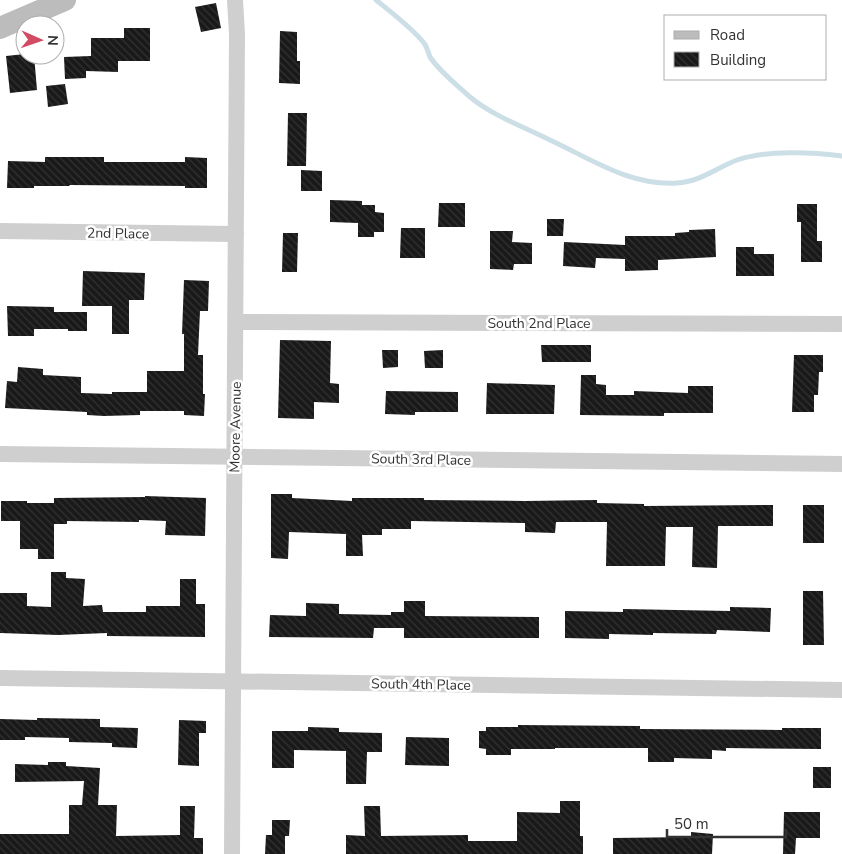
<svg xmlns="http://www.w3.org/2000/svg" width="842" height="854" viewBox="0 0 842 854" font-family="'Nunito Sans',sans-serif">
<style>
.lines{fill:none;stroke-linecap:round;stroke-linejoin:round}
.stream{stroke:#ccdfe6;stroke-width:5}
.building{fill:url(#building-back-hatch)}
.minor{stroke:#cfcfcf;stroke-width:16}
.secondary{stroke:#bcbcbc;stroke-width:22}
.labels{text-anchor:middle;stroke-width:5;stroke-linejoin:round;paint-order:stroke}
.street-label{font-size:14px;fill:#323232;stroke:#fff}
</style>
<defs>
<pattern id="building-back-hatch" width="6" height="6" patternUnits="userSpaceOnUse" patternTransform="scale(1.25)"><rect width="6" height="6" fill="#191919"/><path d="M-1 5l2 2M0 0l6 6M5-1l2 2" fill="none" stroke="#323232"/></pattern>
</defs>
<rect width="100%" height="100%" fill="#fff"/>
<g class="lines">
<!-- stream -->
<path class="stream" d="M376,0C391,12 412,28 424,43C427,47 428,52 430,57C440,72 457,85 470,97C493,116 524,127 550,140C591,159 630,186 677,183C700,182 716,168 737,160C767,150 811,152 842,156"/>
</g>
<!-- building -->
<g class="building">
<polygon points="216,3 221,28 201,32 195,7"/>
<polygon points="124,28 150,28 150,61 118,61 118,72 86,71 86,78 65,79 64,57 91,56 91,38 124,38"/>
<polygon points="280,31 297,32 297,61 300,61 300,84 279,83"/>
<polygon points="25,54 25,55 34,55 37,90 10,93 6,56"/>
<polygon points="65,84 68,104 48,107 46,86"/>
<polygon points="288,113 307,113 306,166 287,166"/>
<polygon points="45,157 104,157 104,162 185,162 185,157 207,158 207,188 185,188 185,186 70,185 69,186 34,186 34,188 7,188 8,161 45,162"/>
<polygon points="301,170 322,171 322,191 301,191"/>
<polygon points="330,200 362,201 362,205 375,205 375,212 384,213 384,232 374,232 374,237 358,237 358,223 330,222"/>
<polygon points="439,203 465,203 465,227 438,227"/>
<polygon points="797,204 817,204 817,241 822,241 822,262 801,262 801,222 797,222"/>
<polygon points="547,219 564,219 563,236 547,236"/>
<polygon points="401,228 425,228 425,258 400,258"/>
<polygon points="715,229 716,257 658,260 658,270 625,271 625,259 596,258 595,268 563,266 564,242 625,245 625,236 675,236 675,233 689,232 689,230"/>
<polygon points="490,231 513,231 512,242 532,243 532,264 514,264 513,270 490,269"/>
<polygon points="283,233 298,233 297,272 282,272"/>
<polygon points="736,247 754,247 754,254 774,254 774,276 736,276"/>
<polygon points="83,271 145,273 144,300 129,300 129,334 112,334 112,306 82,306"/>
<polygon points="184,280 209,281 208,311 200,311 198,355 203,355 203,394 205,394 204,416 184,415 184,411 140,411 140,415 104,416 87,415 87,412 5,408 7,381 17,382 18,367 43,369 43,375 81,377 81,393 112,394 112,392 147,392 147,371 184,371 184,334 182,334"/>
<polygon points="7,306 54,307 54,312 87,312 87,331 68,331 68,329 34,329 34,336 8,336"/>
<polygon points="280,340 331,341 330,383 339,384 339,403 314,402 314,419 278,418"/>
<polygon points="541,345 591,345 591,362 542,362"/>
<polygon points="382,350 398,350 398,367 383,368"/>
<polygon points="443,350 443,368 425,368 424,351"/>
<polygon points="794,355 823,355 823,372 819,372 818,395 814,395 814,412 792,412"/>
<polygon points="581,375 596,375 596,384 606,385 606,395 634,395 634,391 688,393 688,386 713,386 713,413 664,413 664,416 580,415"/>
<polygon points="487,383 555,385 554,414 486,414"/>
<polygon points="386,391 458,392 458,412 415,412 415,415 385,414"/>
<polygon points="271,494 292,494 292,498 352,501 352,498 424,498 424,500 525,501 597,500 597,503 644,504 644,506 773,505 773,526 718,526 717,568 692,567 693,527 666,527 665,566 606,566 607,522 556,522 555,533 525,532 525,523 411,521 411,529 382,529 382,535 362,535 363,556 346,556 346,534 289,532 288,559 271,558"/>
<polygon points="145,496 206,498 205,536 165,535 166,521 139,520 139,522 67,521 67,524 54,524 54,559 38,559 38,549 20,549 20,521 1,521 1,501 27,501 27,503 54,503 54,498 145,497"/>
<rect x="803" y="505" width="21" height="38"/>
<polygon points="51,572 66,572 66,578 85,579 83,606 102,605 103,612 146,612 146,606 180,606 180,579 196,579 196,604 205,604 205,637 107,636 107,633 58,635 0,633 0,593 27,593 27,606 51,607"/>
<polygon points="803,591 823,591 824,645 803,645"/>
<polygon points="404,601 425,601 425,616 539,617 539,638 404,638 404,628 374,628 373,638 269,637 270,615 306,616 306,603 339,604 339,614 391,615 391,612 404,612"/>
<polygon points="730,607 771,608 770,632 717,630 716,634 653,633 653,635 609,634 609,639 565,638 565,611 623,612 623,609 730,611"/>
<polygon points="37,718 100,719 100,727 138,728 137,748 112,747 112,743 69,742 69,738 25,737 25,740 0,740 0,719 37,720"/>
<polygon points="179,720 206,721 206,733 199,733 199,766 178,765"/>
<polygon points="518,725 640,726 640,729 782,730 782,728 821,728 821,749 726,748 726,751 712,750 712,759 674,758 674,762 648,762 648,748 555,748 555,749 511,749 511,755 486,755 486,749 479,748 479,731 486,731 486,727 518,727"/>
<polygon points="308,727 339,728 339,732 382,733 382,752 367,752 366,784 346,784 346,751 294,750 294,768 272,768 272,731 308,731"/>
<polygon points="406,737 449,738 449,766 405,765"/>
<polygon points="48,762 66,762 66,766 100,768 98,805 117,805 116,836 180,835 180,806 195,806 194,838 203,838 203,854 0,854 0,834 69,834 69,805 82,805 84,781 15,782 15,764 48,765"/>
<rect x="813" y="767" width="18" height="21"/>
<polygon points="560,801 580,801 580,836 583,836 583,854 346,854 346,835 365,836 364,806 380,806 381,836 468,835 468,841 517,841 517,812 560,813"/>
<polygon points="784,812 820,812 820,838 796,838 795,854 783,854"/>
<polygon points="272,820 290,820 289,836 285,836 285,854 265,854 266,835 272,835"/>
<polygon points="691,832 713,834 712,854 613,854 613,838 691,837"/>
</g>
<g class="lines">
<!-- minor -->
<g class="minor">
<polyline points="0,231 236,234"/>
<polyline points="236,322 842,324"/>
<polyline points="0,454 842,464"/>
<polyline points="0,678 842,690"/>
<polyline points="232,854 237,34 235,0"/>
</g>
<!-- secondary -->
<polyline class="secondary" points="0,28 65,0"/>
</g>
<g class="labels">
<!-- street labels -->
<g class="street-label">
<text transform="translate(118 233) rotate(1)" y="5">2nd Place</text>
<text x="539" y="328">South 2nd Place</text>
<text transform="translate(235 427) rotate(-89)" y="5">Moore Avenue</text>
<text transform="translate(421 459) rotate(1)" y="5">South 3rd Place</text>
<text transform="translate(421 684) rotate(1)" y="5">South 4th Place</text>
</g>
</g>
<!-- legend -->
<rect x="664" y="15" width="162" height="65" fill="#ffffff" stroke="#adadad"/>
<rect x="674" y="31" width="25" height="8" fill="#bcbcbc" stroke="#adadad"/>
<text x="710" y="40" font-size="15" fill="#323232">Road</text>
<rect x="674" y="52" width="25" height="15" fill="url(#building-back-hatch)" stroke="#adadad"/>
<text x="710" y="65" font-size="15" fill="#323232">Building</text>
<!-- north arrow -->
<g transform="translate(40 40) rotate(92)"><circle r="24" fill="#ffffff" stroke="#adadad"/>
<path d="M0-4L9 19L0 12L-9 19Z" fill="#d24b65"/>
<text y="-8" font-size="14" font-weight="bold" text-anchor="middle" fill="#323232">N</text>
</g>
<!-- scale -->
<path d="M667 829v8h119v-8" fill="none" stroke="#323232" stroke-width="2.5"/>
<text x="674" y="829" font-size="15" fill="#323232" stroke="#ffffff" stroke-width="4" paint-order="stroke">50 m</text>
</svg>
